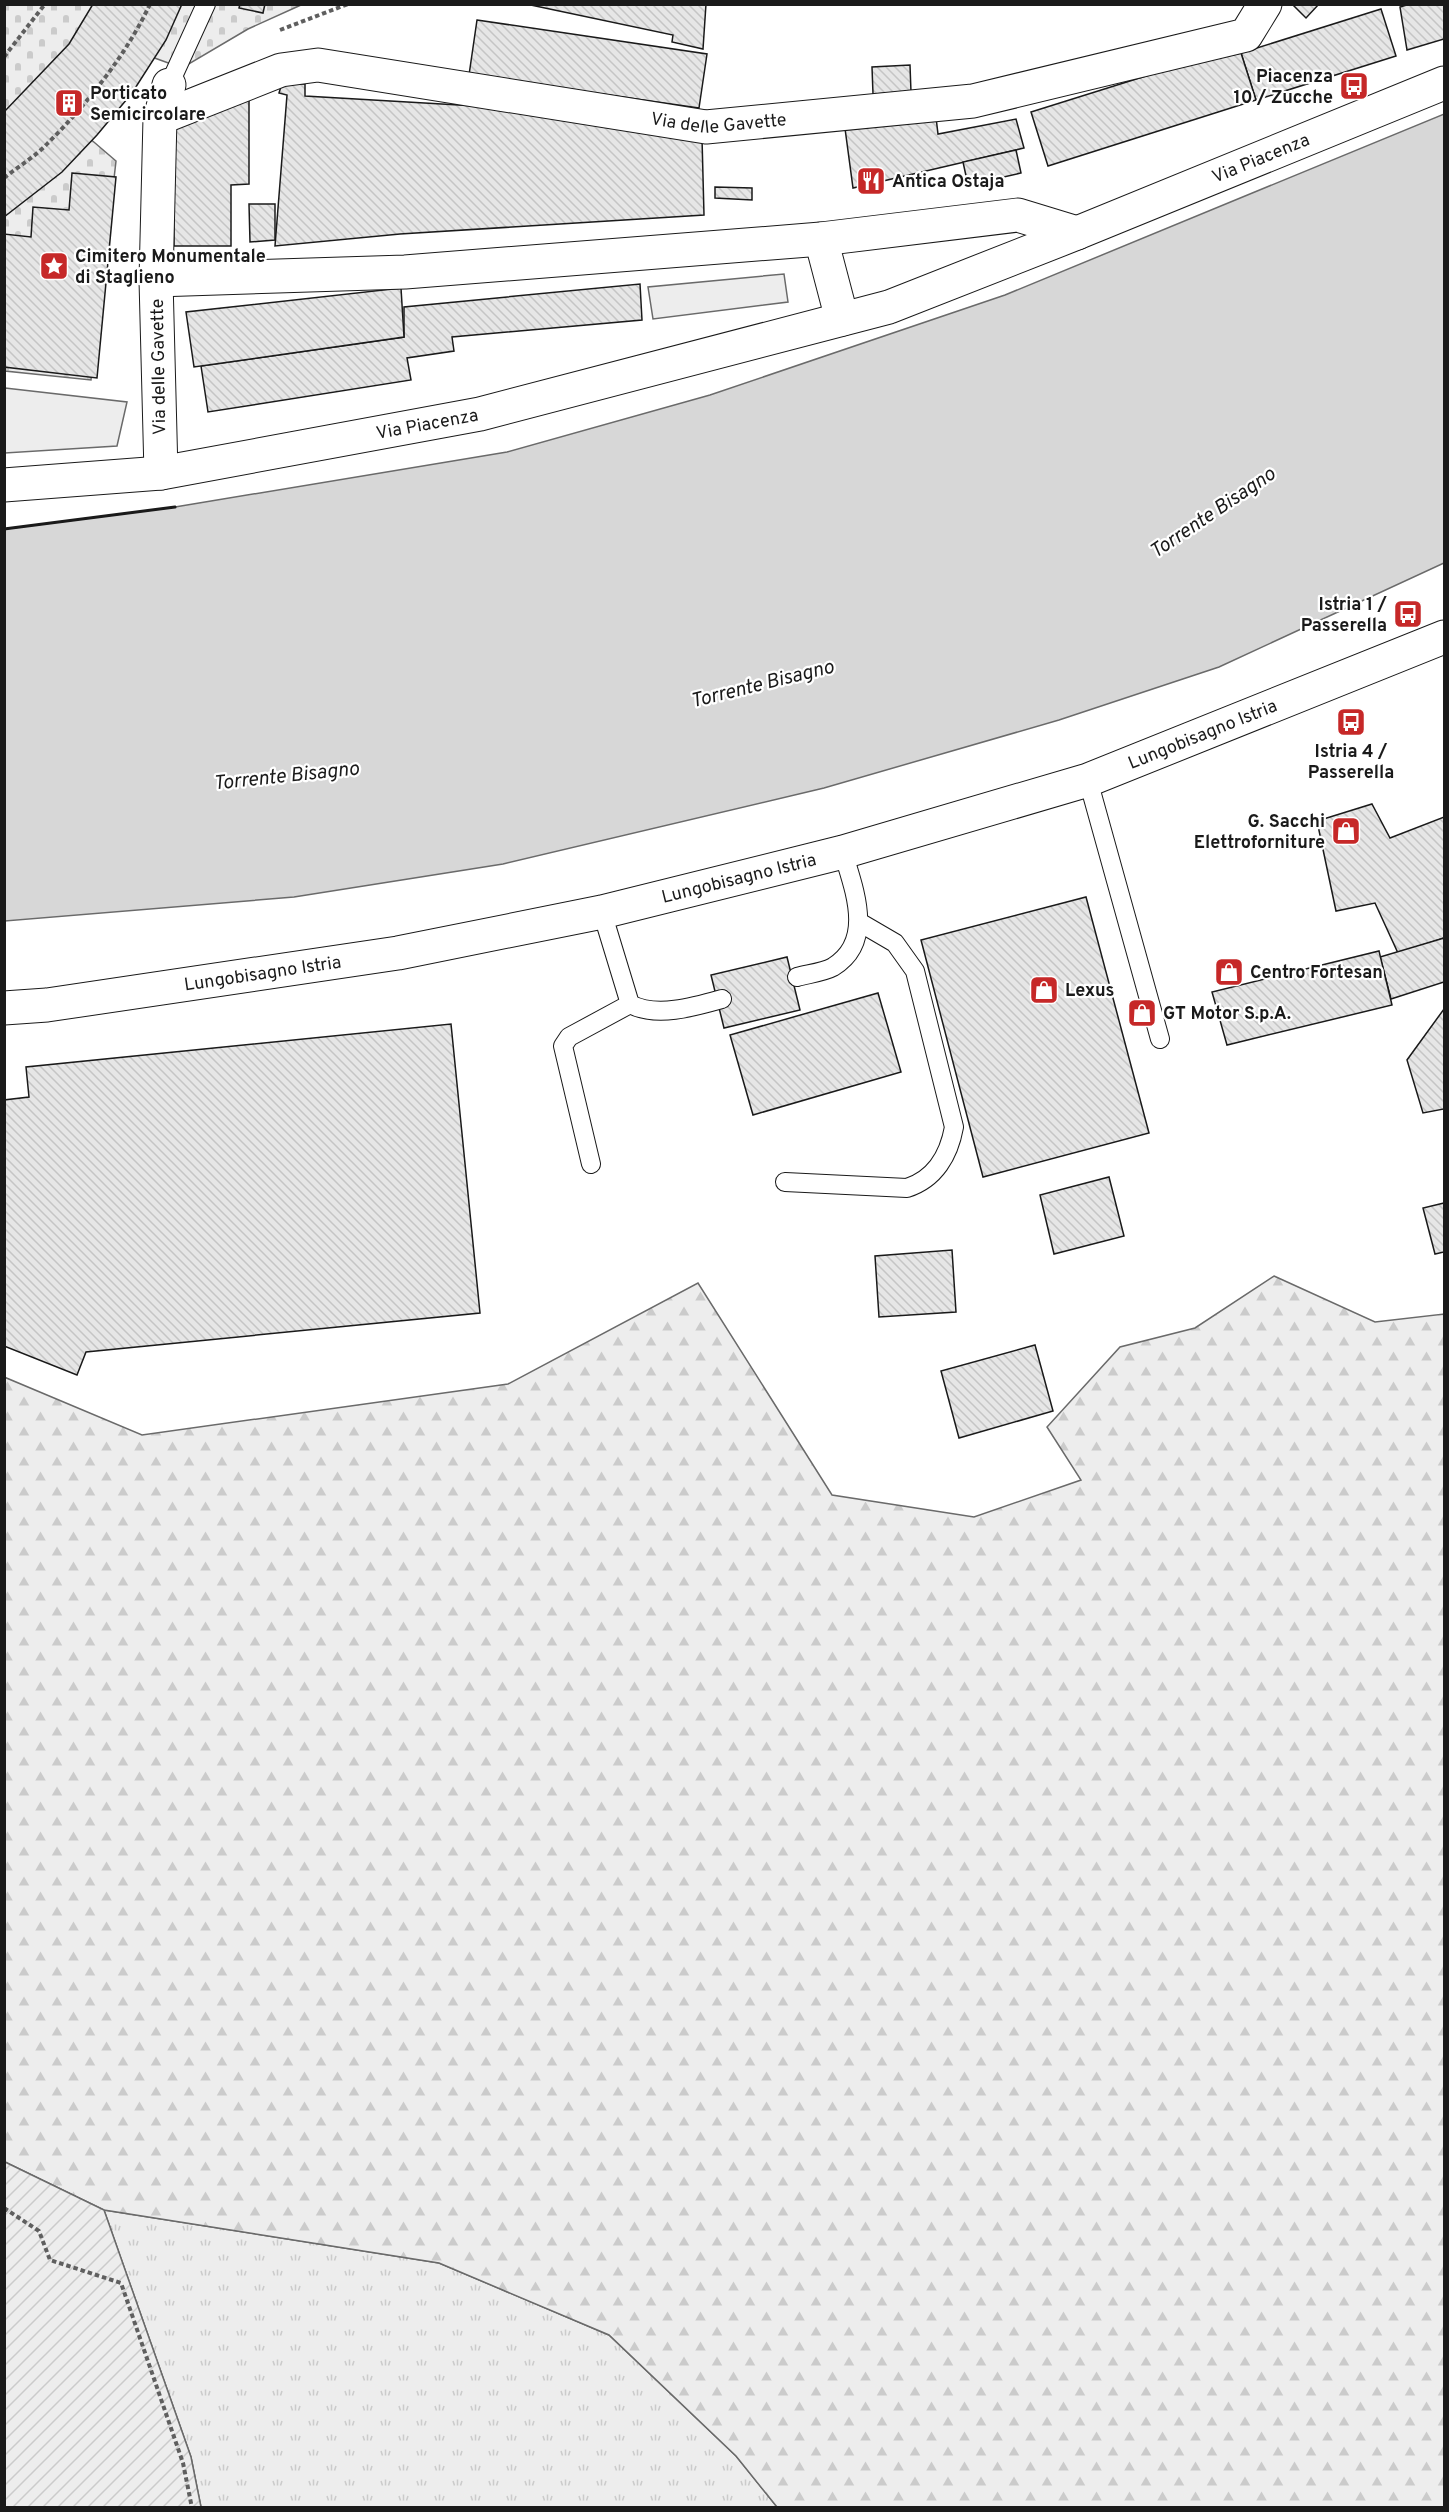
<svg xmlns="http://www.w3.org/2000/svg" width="1449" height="2512" viewBox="0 0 1449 2512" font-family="Overpass,sans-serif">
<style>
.grass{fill:url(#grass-tufts);stroke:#6a6a6a;stroke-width:1.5}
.forest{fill:url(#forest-firs);stroke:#6a6a6a;stroke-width:1.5}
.cemetery{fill:url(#cemetery-stones);stroke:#6a6a6a;stroke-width:1.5}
.garden{fill:url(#garden-furrows);stroke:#6a6a6a;stroke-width:1.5}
.built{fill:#ededed;stroke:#6a6a6a;stroke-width:1.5}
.water{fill:#d7d7d7;stroke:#6a6a6a;stroke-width:1.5}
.building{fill:url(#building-back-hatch);stroke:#1a1a1a;stroke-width:1.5}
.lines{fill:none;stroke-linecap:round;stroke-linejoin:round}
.service-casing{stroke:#1a1a1a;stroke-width:20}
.minor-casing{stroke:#1a1a1a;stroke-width:35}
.secondary-casing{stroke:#1a1a1a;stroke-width:35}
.primary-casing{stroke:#1a1a1a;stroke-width:35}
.path{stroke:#5f5f5f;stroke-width:4;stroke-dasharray:4.5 3;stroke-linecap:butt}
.service{stroke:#fff;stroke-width:18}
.minor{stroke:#fff;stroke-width:33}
.secondary{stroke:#fff;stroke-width:33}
.primary{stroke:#fff;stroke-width:33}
.wall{stroke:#1a1a1a;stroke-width:3}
.labels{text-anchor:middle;stroke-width:4.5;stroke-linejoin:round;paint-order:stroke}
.poi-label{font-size:18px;font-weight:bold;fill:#1a1a1a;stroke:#fff;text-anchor:start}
.street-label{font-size:18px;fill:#1a1a1a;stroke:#fff}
.water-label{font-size:20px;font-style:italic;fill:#1a1a1a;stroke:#fff}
</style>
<defs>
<pattern id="grass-tufts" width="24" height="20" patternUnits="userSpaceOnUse" patternTransform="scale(1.5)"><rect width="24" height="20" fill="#ededed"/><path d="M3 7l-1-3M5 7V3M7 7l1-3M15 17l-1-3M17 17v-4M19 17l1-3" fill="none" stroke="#cbcbcb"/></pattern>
<pattern id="forest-firs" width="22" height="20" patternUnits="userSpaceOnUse" patternTransform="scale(1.5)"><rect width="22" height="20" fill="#ededed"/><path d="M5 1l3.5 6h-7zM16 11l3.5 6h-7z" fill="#cbcbcb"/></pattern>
<pattern id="cemetery-stones" width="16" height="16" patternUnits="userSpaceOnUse" patternTransform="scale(1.5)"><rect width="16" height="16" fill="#ededed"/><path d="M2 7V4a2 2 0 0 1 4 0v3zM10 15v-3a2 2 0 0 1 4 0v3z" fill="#cbcbcb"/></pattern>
<pattern id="garden-furrows" width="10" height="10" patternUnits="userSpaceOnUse" patternTransform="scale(1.5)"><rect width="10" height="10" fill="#ededed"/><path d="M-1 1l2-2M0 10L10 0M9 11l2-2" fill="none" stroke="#cbcbcb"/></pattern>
<pattern id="building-back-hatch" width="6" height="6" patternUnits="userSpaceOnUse" patternTransform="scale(1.5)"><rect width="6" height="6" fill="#e6e6e6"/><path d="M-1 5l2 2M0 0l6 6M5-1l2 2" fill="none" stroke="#c5c5c5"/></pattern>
</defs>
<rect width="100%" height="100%" fill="#fff"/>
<!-- grass -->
<polygon class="grass" points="104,2210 439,2263 609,2335 736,2456 777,2507 201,2507 191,2457"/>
<!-- forest -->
<polygon class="forest" points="1274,1276 1375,1322 1444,1314 1444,2507 777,2507 736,2456 609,2335 439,2263 104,2210 5,2162 4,1377 142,1435 508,1384 698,1283 832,1495 974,1517 1081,1480 1047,1427 1120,1347 1195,1328"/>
<!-- cemetery -->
<polygon class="cemetery" points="5,5 301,5 248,29 182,68 149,56 88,137 116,161 91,380 5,371"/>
<!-- garden -->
<polygon class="garden" points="5,2162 104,2210 191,2457 201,2507 5,2507"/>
<!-- built -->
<g class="built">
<polygon points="784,274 788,302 653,319 648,287"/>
<polygon points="5,388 127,402 117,446 5,453"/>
</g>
<!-- water -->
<polygon class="water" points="1444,114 1444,563 1219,667 1059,720 824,788 503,864 294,897 5,921 5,529 175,507 507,452 710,395 1005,295"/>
<!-- building -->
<g class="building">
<polygon points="93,4 182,4 166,40 132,93 97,135 62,172 4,217 4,112 69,44"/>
<polygon points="240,4 265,4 263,13 239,8"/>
<polygon points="526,4 706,4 703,49 672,42 673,35"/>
<polygon points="1292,4 1319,4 1306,18"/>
<polygon points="1410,4 1444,4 1444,39 1407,50 1400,7"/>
<polygon points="1381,9 1396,56 1256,100 1241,53"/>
<polygon points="477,20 707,54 699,108 469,75"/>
<polygon points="1241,53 1256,100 1048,166 1031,112 1165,70"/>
<polygon points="910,65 911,92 873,94 872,67"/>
<polygon points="282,83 305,84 305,96 493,107 702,138 704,215 400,234 275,246 287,95 279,93"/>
<polygon points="249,94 249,184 231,185 231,246 174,246 173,120"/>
<polygon points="935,109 938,134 1016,119 1024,148 853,188 844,121"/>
<polygon points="1016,150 1021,173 968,185 963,162"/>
<polygon points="72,173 116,177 97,378 4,367 4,234 31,237 33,207 69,210"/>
<polygon points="715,187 752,188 752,200 715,198"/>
<polygon points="249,204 275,204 275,240 250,242"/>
<polygon points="640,284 642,320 452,337 454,351 407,358 411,380 208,412 201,366 404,337 404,307"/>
<polygon points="401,288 404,337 194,367 186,312"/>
<polygon points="1372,804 1390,838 1444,817 1444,938 1398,953 1375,903 1336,911 1317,821"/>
<polygon points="1086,897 1149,1133 983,1177 921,940"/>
<polygon points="1444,938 1444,982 1391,999 1380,957"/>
<polygon points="1379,951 1392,1005 1227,1045 1212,992"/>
<polygon points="787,957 800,1010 724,1028 711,975"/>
<polygon points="878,993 901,1072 753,1115 730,1035"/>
<polygon points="1444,1009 1444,1109 1423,1113 1407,1060"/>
<polygon points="451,1024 480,1313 86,1352 77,1375 4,1346 4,1100 29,1097 26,1067"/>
<polygon points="1109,1177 1124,1236 1054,1254 1040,1195"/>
<polygon points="1444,1203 1444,1252 1435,1254 1423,1208"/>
<polygon points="952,1250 956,1312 879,1317 875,1256"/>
<polygon points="1035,1345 1053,1411 959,1438 941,1371"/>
</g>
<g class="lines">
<!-- service casing -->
<g class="service-casing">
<g id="service">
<polyline points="169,85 206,4"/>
<polyline points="1088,780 1160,1039"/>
<path d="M602,912L630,1004C656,1018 694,1007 722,999"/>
<path d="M797,977C808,974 824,972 833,967C876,941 853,887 843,852"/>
<polyline points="591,1164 563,1046 569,1037 630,1004"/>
<path d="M785,1182L907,1188C935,1179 949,1155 954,1127L915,971L895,943L859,922"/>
</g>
</g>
<!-- minor casing -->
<g class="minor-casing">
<g id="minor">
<polyline points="160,118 169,85"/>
<polyline points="821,239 842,319"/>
<polyline points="156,280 405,272 821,239 1018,215 1077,233"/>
<path id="s1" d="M161,473L156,280L160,118L281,70L318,65L706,127L973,101L1246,35L1265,4"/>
</g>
</g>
<!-- secondary casing -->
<g class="secondary-casing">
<g id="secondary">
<path id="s2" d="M4,485L161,473L480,414L889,307L1077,233L1444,83"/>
</g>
</g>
<!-- primary casing -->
<g class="primary-casing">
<g id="primary">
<path id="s3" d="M4,1008L47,1005L398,953L602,912L843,852L1088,780L1444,637"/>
</g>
</g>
<!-- path -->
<g class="path">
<polyline points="280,30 348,4"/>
<polyline points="4,57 45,4"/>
<path d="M4,178C19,166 36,156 48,143C87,104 127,54 150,4"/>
<polyline points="4,2208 39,2231 50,2260 121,2283 183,2463 192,2508"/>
</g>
<!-- service -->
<use href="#service" class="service"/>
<!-- minor -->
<use href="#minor" class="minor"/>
<!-- secondary -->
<use href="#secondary" class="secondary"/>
<!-- primary -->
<use href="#primary" class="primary"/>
<!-- wall -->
<polyline class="wall" points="4,529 175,507"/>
</g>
<!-- icons -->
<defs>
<g id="bus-square" transform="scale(1.5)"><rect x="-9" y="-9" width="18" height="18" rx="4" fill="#c62828" stroke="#fff"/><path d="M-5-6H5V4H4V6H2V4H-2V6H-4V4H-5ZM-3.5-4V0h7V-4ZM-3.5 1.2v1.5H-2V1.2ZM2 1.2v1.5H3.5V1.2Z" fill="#fff"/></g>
<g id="building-square" transform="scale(1.5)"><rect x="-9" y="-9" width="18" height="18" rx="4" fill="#c62828" stroke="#fff"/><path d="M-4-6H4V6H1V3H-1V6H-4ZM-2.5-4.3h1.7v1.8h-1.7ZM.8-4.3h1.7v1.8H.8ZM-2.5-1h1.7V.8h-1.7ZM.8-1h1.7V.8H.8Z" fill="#fff"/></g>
<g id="restaurant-square" transform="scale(1.5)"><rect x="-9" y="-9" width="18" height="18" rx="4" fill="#c62828" stroke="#fff"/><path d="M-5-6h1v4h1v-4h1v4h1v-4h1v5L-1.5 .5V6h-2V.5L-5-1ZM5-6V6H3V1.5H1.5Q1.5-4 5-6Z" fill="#fff"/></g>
<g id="sight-square" transform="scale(1.5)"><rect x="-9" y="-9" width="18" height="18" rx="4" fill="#c62828" stroke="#fff"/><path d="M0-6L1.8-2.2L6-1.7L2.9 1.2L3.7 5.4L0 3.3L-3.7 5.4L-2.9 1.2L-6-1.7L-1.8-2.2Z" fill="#fff"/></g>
<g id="shop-square" transform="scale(1.5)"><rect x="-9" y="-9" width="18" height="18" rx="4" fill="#c62828" stroke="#fff"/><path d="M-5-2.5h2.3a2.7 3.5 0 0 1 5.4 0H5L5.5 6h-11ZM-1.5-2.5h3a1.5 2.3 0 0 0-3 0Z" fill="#fff"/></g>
</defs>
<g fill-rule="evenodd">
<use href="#bus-square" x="1354" y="86"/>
<use href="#building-square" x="69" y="103"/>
<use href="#restaurant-square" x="871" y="181"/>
<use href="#sight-square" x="54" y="266"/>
<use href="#bus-square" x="1408" y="614"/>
<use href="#bus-square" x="1351" y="722"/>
<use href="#shop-square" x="1346" y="831"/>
<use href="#shop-square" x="1229" y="972"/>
<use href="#shop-square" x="1044" y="990"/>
<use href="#shop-square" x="1142" y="1013"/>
</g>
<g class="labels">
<!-- poi labels -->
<g class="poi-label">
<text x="1333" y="82" text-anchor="end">Piacenza<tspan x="1333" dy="21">10 / Zucche</tspan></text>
<text x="90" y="99">Porticato<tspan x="90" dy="21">Semicircolare</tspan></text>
<text x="892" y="187">Antica Ostaja</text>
<text x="75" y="262">Cimitero Monumentale<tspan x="75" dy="21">di Staglieno</tspan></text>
<text x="1387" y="610" text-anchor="end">Istria 1 /<tspan x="1387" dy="21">Passerella</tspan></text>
<text x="1351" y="757" text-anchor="middle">Istria 4 /<tspan x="1351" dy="21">Passerella</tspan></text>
<text x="1325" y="827" text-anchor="end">G. Sacchi<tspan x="1325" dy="21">Elettroforniture</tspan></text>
<text x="1250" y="978">Centro Fortesan</text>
<text x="1065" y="996">Lexus</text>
<text x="1163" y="1019">GT Motor S.p.A.</text>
</g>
<!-- street labels -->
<g class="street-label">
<text dy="6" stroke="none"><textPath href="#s1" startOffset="928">Via delle Gavette</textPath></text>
<text dy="6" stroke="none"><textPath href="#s2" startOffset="1305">Via Piacenza</textPath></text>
<text transform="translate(158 367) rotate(-91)" y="6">Via delle Gavette</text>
<text dy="6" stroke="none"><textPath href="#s2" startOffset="428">Via Piacenza</textPath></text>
<text dy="6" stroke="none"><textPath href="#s3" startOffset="1233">Lungobisagno Istria</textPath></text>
<text dy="6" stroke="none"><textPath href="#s3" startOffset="747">Lungobisagno Istria</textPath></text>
<text dy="6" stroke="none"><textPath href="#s3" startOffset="261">Lungobisagno Istria</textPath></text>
</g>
<!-- water labels -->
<g class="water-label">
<text transform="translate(1212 512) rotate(-34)" y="7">Torrente Bisagno</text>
<text transform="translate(762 683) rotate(-14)" y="7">Torrente Bisagno</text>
<text transform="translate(286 775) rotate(-6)" y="7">Torrente Bisagno</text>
</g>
</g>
<!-- border -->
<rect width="1449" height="2512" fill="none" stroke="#1a1a1a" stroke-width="12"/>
</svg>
